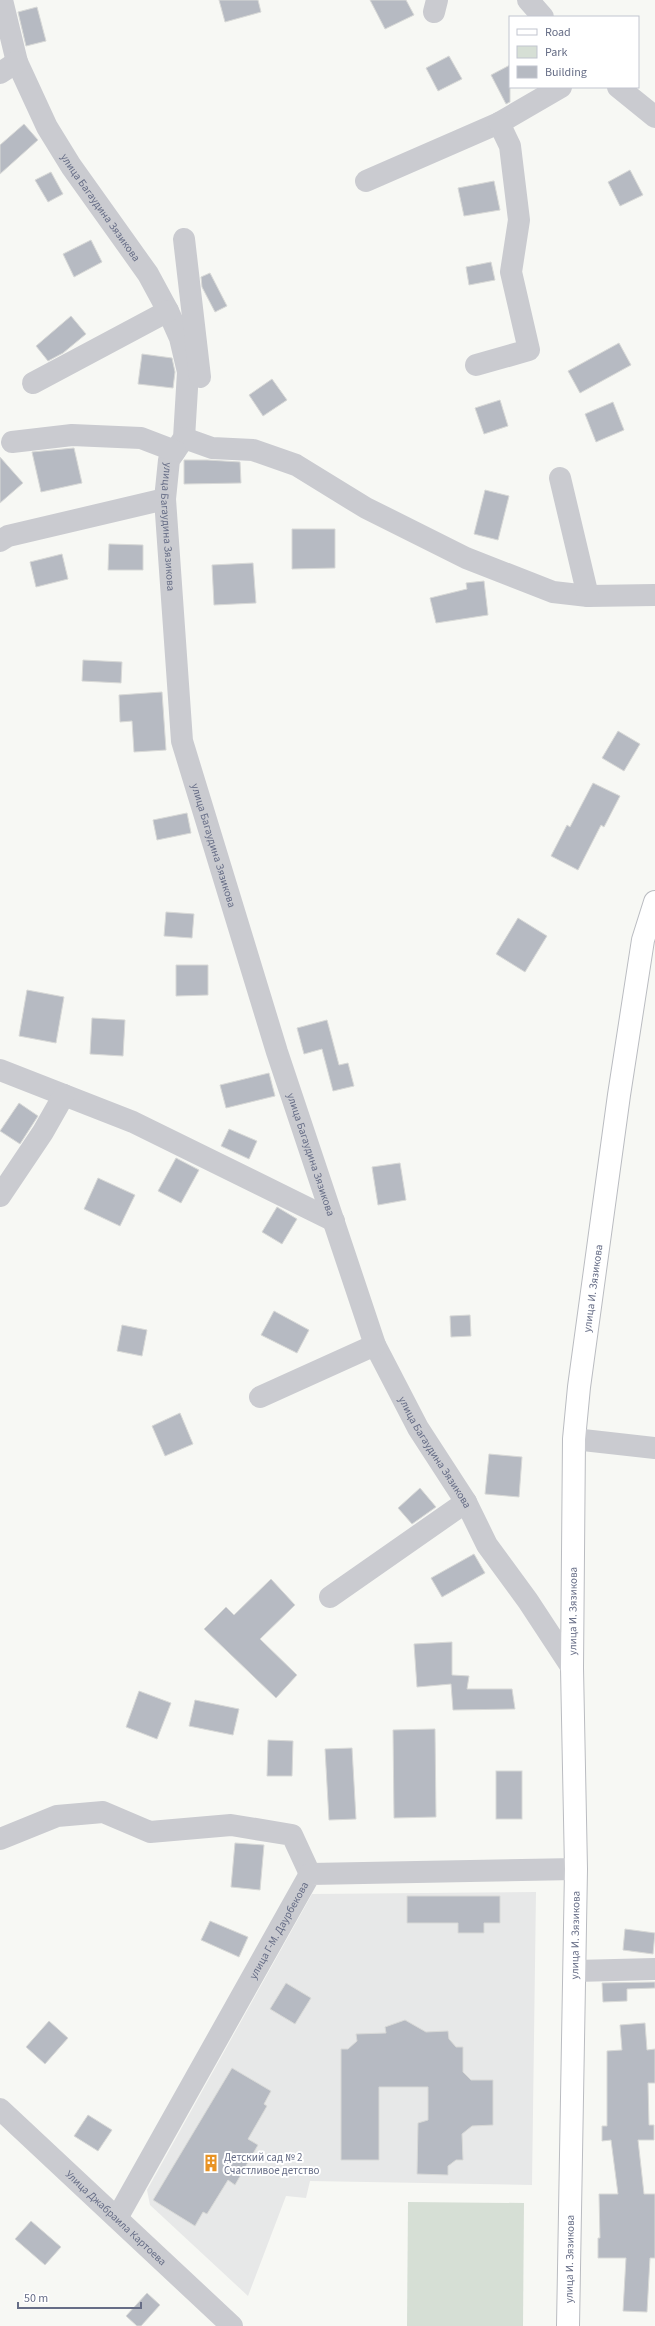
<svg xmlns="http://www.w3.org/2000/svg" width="655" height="2326" viewBox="0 0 655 2326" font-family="'Source Sans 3',sans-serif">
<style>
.built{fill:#e7e8e8}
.green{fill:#d6dfd5}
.building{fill:#b6bac2;stroke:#d8d9d7}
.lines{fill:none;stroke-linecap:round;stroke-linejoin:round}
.major-casing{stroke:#babcc1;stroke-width:24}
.minor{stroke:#cacbd0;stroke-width:22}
.major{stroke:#fff;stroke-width:22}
.labels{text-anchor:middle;stroke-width:4;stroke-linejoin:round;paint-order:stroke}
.street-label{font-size:11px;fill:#666d86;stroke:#fff}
.poi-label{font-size:11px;fill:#666d86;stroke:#fff;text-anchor:start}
</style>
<rect width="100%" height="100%" fill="#f7f8f4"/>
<!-- built -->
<polygon class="built" points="536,1892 532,2185 310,2181 306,2198 286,2196 248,2296 150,2205 147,2190 312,1894"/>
<!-- green -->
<polygon class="green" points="408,2202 524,2203 523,2326 407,2326"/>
<!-- building -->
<g class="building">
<polygon points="219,0 258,0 261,12 225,22"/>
<polygon points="370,0 406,0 414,15 385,29"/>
<polygon points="37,7 46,41 26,46 18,12"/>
<polygon points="449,56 462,79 438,91 426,68"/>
<polygon points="510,65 510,102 506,104 491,75"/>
<polygon points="24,124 38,140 0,174 0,145"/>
<polygon points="630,170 643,195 620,206 608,182"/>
<polygon points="51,172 63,194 48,202 35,180"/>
<polygon points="494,181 500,210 464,216 458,188"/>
<polygon points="91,240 102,262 74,277 63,254"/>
<polygon points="491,262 495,280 469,285 466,267"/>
<polygon points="210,273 227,306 215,312 202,287 201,277"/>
<polygon points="71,316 86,334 63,353 48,361 36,346"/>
<polygon points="619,343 631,365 580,393 568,371"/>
<polygon points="142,354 172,358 175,372 173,388 138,384"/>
<polygon points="272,379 287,400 263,416 249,395"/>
<polygon points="500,400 508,426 484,434 475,408"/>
<polygon points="613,402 624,430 596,442 585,414"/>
<polygon points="74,448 82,483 41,492 32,452"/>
<polygon points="0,457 23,483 0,503"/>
<polygon points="207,460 240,462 241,483 184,484 184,460"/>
<polygon points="485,490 509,496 498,540 474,534"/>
<polygon points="292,529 335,529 335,568 292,569"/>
<polygon points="109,544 143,545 143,570 108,570"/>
<polygon points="62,554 68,579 36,587 30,562"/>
<polygon points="253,563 256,603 214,605 212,565"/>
<polygon points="484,581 488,615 436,623 430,598 467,589 466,583"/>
<polygon points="83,660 122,662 121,683 82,681"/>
<polygon points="162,692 166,750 134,752 132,721 120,722 119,695"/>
<polygon points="618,731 640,744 624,771 602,758"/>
<polygon points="593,783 620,796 604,827 601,825 578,870 551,856 567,825 570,827"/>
<polygon points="187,813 191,833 157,840 153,820"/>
<polygon points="166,912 194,914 192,938 164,936"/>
<polygon points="518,918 547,936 525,972 496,954"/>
<polygon points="176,965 208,965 208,995 176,996"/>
<polygon points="27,990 64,997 56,1043 19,1036"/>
<polygon points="92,1018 125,1020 123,1056 90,1054"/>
<polygon points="327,1020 339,1065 348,1063 354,1086 333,1091 322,1049 304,1054 297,1028"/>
<polygon points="269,1073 275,1096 226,1108 220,1085"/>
<polygon points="19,1103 38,1116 20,1144 0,1131"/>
<polygon points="229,1129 257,1141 249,1159 221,1146"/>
<polygon points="176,1158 199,1170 181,1203 158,1191"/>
<polygon points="400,1163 406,1200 378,1205 372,1167"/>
<polygon points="98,1178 135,1195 120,1226 84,1209"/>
<polygon points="277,1207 297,1219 282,1244 262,1232"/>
<polygon points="274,1311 309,1330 297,1353 261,1335"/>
<polygon points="470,1315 471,1336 451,1337 450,1316"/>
<polygon points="122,1325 147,1330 142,1356 117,1351"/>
<polygon points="180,1413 193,1444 165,1456 152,1426"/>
<polygon points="489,1454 522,1457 519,1497 485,1494"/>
<polygon points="420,1488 436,1507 412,1524 398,1508"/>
<polygon points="474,1554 485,1573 442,1597 431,1578"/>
<polygon points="271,1579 295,1605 260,1639 297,1675 276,1698 204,1629 226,1607 234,1615"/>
<polygon points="452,1642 452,1675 469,1676 467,1689 512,1689 515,1709 453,1710 451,1684 417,1687 414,1644"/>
<polygon points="139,1691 171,1703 157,1739 126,1727"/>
<polygon points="195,1700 239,1709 233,1735 189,1726"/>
<polygon points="435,1729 436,1817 394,1818 393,1730"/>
<polygon points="268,1740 293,1741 292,1776 267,1776"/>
<polygon points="352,1748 356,1819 329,1820 325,1749"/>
<rect x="496" y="1771" width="26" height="48"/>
<polygon points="235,1843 264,1845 260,1890 231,1887"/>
<polygon points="407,1896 500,1896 500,1923 484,1923 484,1933 458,1933 458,1923 407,1923"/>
<polygon points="210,1921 248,1937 239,1957 201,1940"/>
<polygon points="625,1929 655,1933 653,1954 623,1950"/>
<polygon points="655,1982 655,1988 627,1989 627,2001 603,2002 602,1983"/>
<polygon points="286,1983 311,1998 295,2024 270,2009"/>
<polygon points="405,2020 426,2032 448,2031 449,2039 456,2047 463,2047 463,2072 471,2080 493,2080 493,2125 472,2126 462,2134 463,2160 456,2160 448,2166 448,2175 417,2174 418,2123 428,2120 428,2087 379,2087 379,2160 341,2160 341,2049 348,2049 357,2041 356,2034 386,2033 385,2027"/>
<polygon points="49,2021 68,2038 45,2064 26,2047"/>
<polygon points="645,2023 647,2050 655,2049 655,2083 648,2083 649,2125 654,2125 654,2140 638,2140 644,2194 655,2194 655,2258 650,2258 647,2312 623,2311 626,2258 598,2258 598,2238 600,2238 599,2194 618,2194 611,2140 602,2141 602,2126 607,2126 607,2051 622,2050 620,2025"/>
<polygon points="232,2068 271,2091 264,2104 267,2106 248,2139 258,2145 235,2185 228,2180 207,2214 203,2212 195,2226 153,2200"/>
<polygon points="88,2115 112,2130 98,2151 74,2136"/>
<polygon points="31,2221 61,2247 45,2265 15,2239"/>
<polygon points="147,2293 160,2305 141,2326 137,2326 126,2316"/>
</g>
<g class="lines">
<!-- major casing -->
<g class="major-casing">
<g id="major">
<path id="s4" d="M568,2326L576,1869L572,1668L574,1439L579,1387L619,1095L643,940L655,902"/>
</g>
</g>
<!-- minor -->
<g class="minor">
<path id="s1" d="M2,0L17,62L47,127L71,166L148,274L168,311L180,338L188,372L184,438L169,460L165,499L182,741L277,1052L375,1345L418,1428L466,1502L487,1545L528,1601L572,1668"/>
<polyline points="528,0 543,17"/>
<polyline points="434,12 437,0"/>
<polyline points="0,73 17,62"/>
<polyline points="618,87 655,117"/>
<polyline points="366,181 499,123 561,87"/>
<polyline points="184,239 200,377"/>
<polyline points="476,365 529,350 511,272 519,220 510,146 499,123"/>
<polyline points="33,383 168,311"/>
<polyline points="184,438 212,448 253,450 296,465 366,508 466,558 553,592 588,596 655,595"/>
<polyline points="12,442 72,435 141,438 175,451"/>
<polyline points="560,478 588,596"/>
<polyline points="0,541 8,536 165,499"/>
<polyline points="0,1070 133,1122 334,1221"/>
<polyline points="0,1196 43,1132 64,1095"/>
<polyline points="260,1397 375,1345"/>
<polyline points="574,1439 655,1448"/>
<polyline points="330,1597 466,1502"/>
<polyline points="0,1839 57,1816 103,1812 150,1832 231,1825 292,1835 310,1874"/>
<polyline points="575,1971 655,1969"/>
<path id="s2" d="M0,2109L232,2326"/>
<path id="s3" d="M117,2218L310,1874L576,1869"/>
</g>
<!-- major -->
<use href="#major" class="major"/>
</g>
<!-- icons -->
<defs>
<g id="building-bare" transform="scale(1.38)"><path d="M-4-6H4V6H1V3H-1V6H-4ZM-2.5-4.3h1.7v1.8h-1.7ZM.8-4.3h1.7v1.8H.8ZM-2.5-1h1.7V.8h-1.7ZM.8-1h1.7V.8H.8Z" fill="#e89324" stroke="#fff" stroke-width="2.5" paint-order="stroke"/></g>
</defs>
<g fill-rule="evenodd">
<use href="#building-bare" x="211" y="2163"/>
</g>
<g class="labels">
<!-- street labels -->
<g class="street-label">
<text dy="4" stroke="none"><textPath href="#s1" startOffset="232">улица Багаудина Зязикова</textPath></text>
<text dy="4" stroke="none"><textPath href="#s1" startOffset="580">улица Багаудина Зязикова</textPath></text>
<text dy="4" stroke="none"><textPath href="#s1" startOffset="904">улица Багаудина Зязикова</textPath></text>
<text dy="4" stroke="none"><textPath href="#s1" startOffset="1228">улица Багаудина Зязикова</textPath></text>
<text dy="4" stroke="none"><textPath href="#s4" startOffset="1039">улица И. Зязикова</textPath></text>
<text dy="4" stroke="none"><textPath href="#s1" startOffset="1552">улица Багаудина Зязикова</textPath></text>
<text dy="4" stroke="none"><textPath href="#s4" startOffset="715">улица И. Зязикова</textPath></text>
<text dy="4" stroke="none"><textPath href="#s3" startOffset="330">улица Г-М. Даурбекова</textPath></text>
<text dy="4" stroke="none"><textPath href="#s4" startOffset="391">улица И. Зязикова</textPath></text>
<text dy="4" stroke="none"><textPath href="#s2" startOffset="159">Улица Джабраила Картоева</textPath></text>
<text dy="4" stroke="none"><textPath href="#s4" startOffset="67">улица И. Зязикова</textPath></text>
</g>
<!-- poi labels -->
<g class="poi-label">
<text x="224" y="2161">Детский сад № 2<tspan x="224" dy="13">Счастливое детство</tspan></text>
</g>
</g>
<!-- legend -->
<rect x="509" y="16" width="130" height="72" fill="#ffffff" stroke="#c2c5cf"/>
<rect x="517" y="29" width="20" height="6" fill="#ffffff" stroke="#c2c5cf"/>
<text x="545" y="36" font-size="12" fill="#666d86">Road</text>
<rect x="517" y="46" width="20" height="12" fill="#d6dfd5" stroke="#c2c5cf"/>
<text x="545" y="56" font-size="12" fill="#666d86">Park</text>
<rect x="517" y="66" width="20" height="12" fill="#b6bac2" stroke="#c2c5cf"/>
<text x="545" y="76" font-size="12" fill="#666d86">Building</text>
<!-- scale -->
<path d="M18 2302v6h123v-6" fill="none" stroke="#666d86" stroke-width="2"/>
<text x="24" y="2302" font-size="12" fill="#666d86" stroke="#ffffff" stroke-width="3" paint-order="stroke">50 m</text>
</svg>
